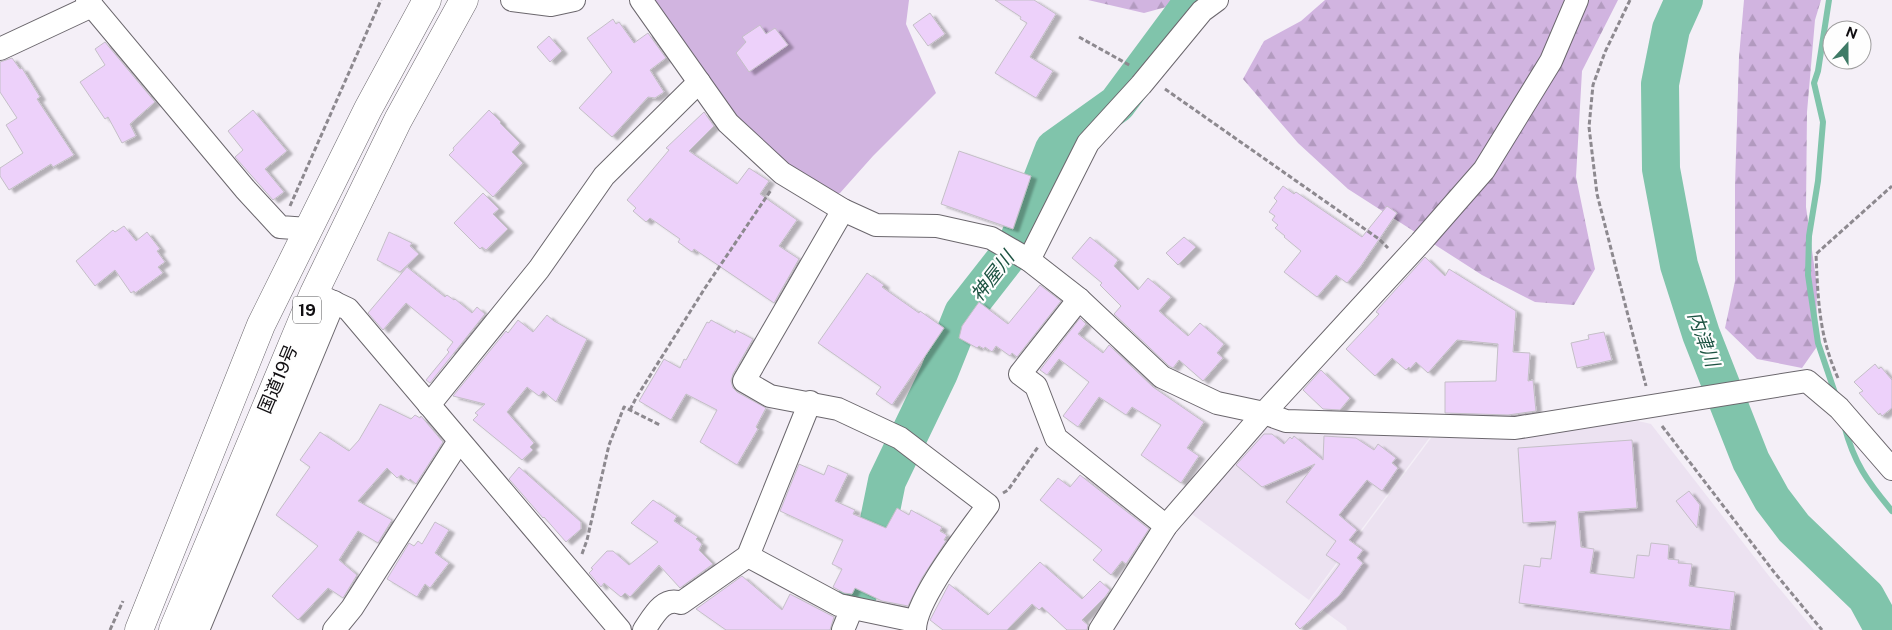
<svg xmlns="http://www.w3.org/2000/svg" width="1892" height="630" viewBox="0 0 1892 630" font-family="'Public Sans','Noto Sans JP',sans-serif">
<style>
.built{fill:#ece2f1}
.forest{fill:url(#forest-firs)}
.park{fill:#d1b4e0}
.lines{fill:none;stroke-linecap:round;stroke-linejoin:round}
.stream{stroke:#80c4ab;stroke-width:6}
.river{stroke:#80c4ab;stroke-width:38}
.building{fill:#edd1fa;stroke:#c4bfc7;filter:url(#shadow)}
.minor-casing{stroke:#6b676d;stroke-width:24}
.highway-casing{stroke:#6b676d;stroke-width:29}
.path{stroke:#8d898f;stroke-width:3;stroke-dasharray:5 2.5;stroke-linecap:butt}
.minor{stroke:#fff;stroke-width:22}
.highway{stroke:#fff;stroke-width:28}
.labels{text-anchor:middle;stroke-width:4.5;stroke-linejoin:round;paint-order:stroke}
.shield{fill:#fefefe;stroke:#575658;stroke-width:1}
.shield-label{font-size:16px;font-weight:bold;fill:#100e11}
.street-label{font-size:18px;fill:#100e11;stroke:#fefefe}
.water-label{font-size:19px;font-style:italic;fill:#1d5342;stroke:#fefefe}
</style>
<defs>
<pattern id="forest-firs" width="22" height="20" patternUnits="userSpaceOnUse" patternTransform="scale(1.25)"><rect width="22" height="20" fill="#d1b4e0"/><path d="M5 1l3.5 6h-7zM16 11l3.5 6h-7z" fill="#b29abf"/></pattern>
<filter id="shadow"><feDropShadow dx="5.5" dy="3" stdDeviation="1" flood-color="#0004"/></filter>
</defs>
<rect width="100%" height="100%" fill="#f4eff7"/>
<!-- built -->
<g class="built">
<polygon points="1638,421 1651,424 1769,576 1814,630 1347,630 1346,627 1310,601 1431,438 1507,437"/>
<polygon points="1263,428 1430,437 1309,600 1189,512"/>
</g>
<!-- forest -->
<g class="forest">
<polygon points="1088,0 1192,0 1144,13"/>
<polygon points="1325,0 1618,0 1582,71 1576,177 1595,269 1574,305 1535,302 1482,275 1348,189 1298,143 1243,79 1264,41 1301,21"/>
<polygon points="1744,0 1821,0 1815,20 1807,112 1806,207 1817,286 1816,348 1802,368 1757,359 1725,328 1735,281 1735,185 1739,57"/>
</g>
<!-- park -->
<polygon class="park" points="654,0 909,0 906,24 936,93 873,156 840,193 833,194 761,145 730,115"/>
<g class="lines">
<!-- stream -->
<g class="stream">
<polyline points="1829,0 1818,71 1814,83 1823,122 1818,181 1809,236 1808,275 1818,343 1836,396"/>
<path d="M1844,425C1854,463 1867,481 1892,511"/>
</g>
<!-- river -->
<g class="river">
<polyline points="1684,0 1671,29 1660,84 1661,169 1679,265 1701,334 1751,461 1772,499 1794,528 1866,597 1884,630"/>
<polyline points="858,594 863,553 878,525 887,481 939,373 963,313 1017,244 1054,149 1117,104 1194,0"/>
</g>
</g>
<!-- building -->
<g class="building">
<polygon points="995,0 1034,0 1056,14 1030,57 1053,71 1036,98 995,73 1027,23 1020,19 1021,17"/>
<polygon points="930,13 945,34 928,46 913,25"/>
<polygon points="613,19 616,24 619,22 634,43 648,33 666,58 650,70 664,92 655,98 648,97 612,137 579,108 612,72 587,38"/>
<polygon points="760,25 766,34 775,28 788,45 749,72 736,53 746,42 742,37"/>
<polygon points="549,36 562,51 550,62 537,47"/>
<polygon points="105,42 155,102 130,124 136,136 122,143 108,117 105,119 80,82 105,65 95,49"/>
<polygon points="12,58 20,69 22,68 40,97 37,99 74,155 53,167 51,164 9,190 0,176 0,168 23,153 6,125 17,118 0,92 0,62"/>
<polygon points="253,110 287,151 265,169 284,192 273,200 235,157 243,150 228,131"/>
<polygon points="489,110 501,122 500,123 520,143 512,152 523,163 493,197 449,155 454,150 453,148"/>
<polygon points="704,112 714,126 689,151 737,184 749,168 769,181 760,194 797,220 779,246 799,259 774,303 694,249 692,252 678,242 680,239 650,218 646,222 633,211 636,208 627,200 669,150 666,148"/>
<polygon points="959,151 1031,176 1013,229 941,204"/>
<polygon points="1283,186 1294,194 1296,192 1362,237 1387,206 1397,213 1361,266 1347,283 1336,275 1317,297 1284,272 1301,251 1284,237 1285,236 1275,228 1278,225 1272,220 1275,216 1269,212 1277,201 1274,198"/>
<polygon points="483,193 499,209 493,214 508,229 486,250 482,247 480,249 454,223"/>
<polygon points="124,226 136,241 147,232 160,249 157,251 165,262 158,267 163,273 135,293 134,291 131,293 115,270 95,286 76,261 113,230 115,232"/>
<polygon points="389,232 412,243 410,246 419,254 400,272 377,260"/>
<polygon points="1090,237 1118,260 1114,266 1138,290 1148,278 1171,297 1159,311 1188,336 1200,323 1224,344 1217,353 1223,358 1203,381 1179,360 1173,368 1169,366 1114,314 1121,306 1100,285 1102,283 1072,258"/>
<polygon points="1184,237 1196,247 1178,265 1166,253"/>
<polygon points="1425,257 1445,276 1449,269 1516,311 1513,352 1530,353 1528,381 1533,380 1536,411 1508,415 1445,413 1445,382 1496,381 1498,344 1457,340 1428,373 1416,362 1410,369 1409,367 1406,370 1392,358 1375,376 1346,349 1379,314 1376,312 1379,308"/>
<polygon points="407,267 445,297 447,295 454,300 455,299 472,313 477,307 485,314 430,383 426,380 449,352 447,350 453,342 406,303 383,330 368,313"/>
<polygon points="867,273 884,285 882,287 919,313 920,311 944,328 892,405 876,394 881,387 818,343"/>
<polygon points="1040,285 1061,301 1017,357 1012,353 1010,356 996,346 992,352 985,347 984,349 979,346 977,348 959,338 962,326 979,302 1008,324"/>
<polygon points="547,315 554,321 587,339 556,402 543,391 539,396 527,387 507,412 534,443 530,447 533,450 522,460 473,420 478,415 475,413 485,404 453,396 506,331 508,333 518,320 533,332"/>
<polygon points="1080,318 1086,324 1078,334 1103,353 1109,345 1153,387 1204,422 1187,448 1199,456 1181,483 1141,455 1161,425 1132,407 1126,415 1099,397 1078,427 1063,416 1089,382 1059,359 1047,375 1040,370"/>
<polygon points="711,320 735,333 736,330 753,339 733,374 731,381 733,388 737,392 766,408 756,427 758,429 737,465 700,442 717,410 686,394 671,420 639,401 664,359 680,368 684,359 686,360 707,322 709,323"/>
<polygon points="1604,332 1612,360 1577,368 1571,343 1589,339 1588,335"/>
<polygon points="1875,364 1879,369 1881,367 1892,380 1892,408 1882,416 1880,413 1879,415 1859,393 1863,391 1854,382"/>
<polygon points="1321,370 1350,398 1340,410 1323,409 1303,390"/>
<polygon points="380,404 411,419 415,415 420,418 421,416 443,442 416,484 410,479 409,481 401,475 397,478 387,468 358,501 392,520 378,543 358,531 339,560 357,575 343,598 328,588 298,620 272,596 318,546 276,515 310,467 300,460 320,432 349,451 359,440"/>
<polygon points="1264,434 1272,434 1284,444 1290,437 1292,439 1294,436 1323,460 1324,436 1356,438 1374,450 1378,444 1396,458 1392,463 1398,468 1382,491 1367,480 1339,515 1357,530 1349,540 1363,550 1357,558 1363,563 1339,596 1300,629 1295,624 1340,564 1326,555 1336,541 1286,502 1315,464 1262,487 1236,465"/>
<polygon points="1632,440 1637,508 1578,512 1581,547 1594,549 1590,573 1634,578 1637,555 1649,556 1651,543 1669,545 1668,559 1679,560 1678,563 1692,564 1689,586 1735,592 1730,630 1519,603 1524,565 1540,567 1541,558 1551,559 1556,521 1523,523 1518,448"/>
<polygon points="799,464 824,475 828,465 848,474 835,501 855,510 853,514 886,528 897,508 909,515 911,510 942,527 940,531 947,535 944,540 946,541 922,578 908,606 882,601 855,588 852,594 844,593 833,587 842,569 832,564 843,540 780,511"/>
<polygon points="519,467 581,522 581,529 566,542 544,517 543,518 509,479"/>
<polygon points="1080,475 1149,529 1126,564 1122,561 1111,575 1093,560 1102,550 1040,500 1058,478 1070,487"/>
<polygon points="1689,491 1700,505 1697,528 1676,501"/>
<polygon points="653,500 677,516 674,521 698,537 696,539 702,544 699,550 713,564 680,588 659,565 630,597 625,593 621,597 604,583 601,587 589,573 593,569 591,568 607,551 613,551 629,565 658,542 631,523"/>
<polygon points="435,522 449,530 435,553 449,563 430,588 425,584 417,597 387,579 409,543 414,546 418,541 422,544"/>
<polygon points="1040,562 1082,599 1100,581 1110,590 1105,597 1082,620 1088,625 1087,630 1067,630 1042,607 1039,610 1032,604 1007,630 943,630 930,620 949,584 988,615"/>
<polygon points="742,576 782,610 790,594 834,617 830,630 726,630 696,609"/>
</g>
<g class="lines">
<!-- minor casing -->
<g class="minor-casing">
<g id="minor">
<polyline points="87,0 245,189 280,227 308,229"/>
<polyline points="512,0 551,5 574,0"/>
<polyline points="641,0 728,123 782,173 843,210 876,225 937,226 991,238 1029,260 1079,299 1162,377 1217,403 1264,413 1286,421 1515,428 1807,381 1839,408 1892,469"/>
<polyline points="0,49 92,6"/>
<path d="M843,210L744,381L770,396L838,409L900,438L988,505C969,532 915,599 915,630"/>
<polyline points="1029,260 1088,143 1141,85 1202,11 1217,0"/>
<polyline points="314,293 348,309 620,630"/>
<polyline points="1079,299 1020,374 1036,386 1056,438 1166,526"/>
<polyline points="429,405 539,269 604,176 699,82"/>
<polyline points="748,556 839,605 915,621"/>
<polyline points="198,630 334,302"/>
<polyline points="334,630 352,608 459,441"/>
<path d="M644,630C653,617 663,596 681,603L748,556L810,402"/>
<polyline points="843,630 852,608"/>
<polyline points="1100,630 1166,526 1264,413 1421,242 1484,170 1551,61 1577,0"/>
</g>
</g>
<!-- highway casing -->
<g class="highway-casing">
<g id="highway">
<polyline points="139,630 261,325 368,109 427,0"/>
<polyline points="173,630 314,293 398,120 464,0"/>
</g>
</g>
<!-- path -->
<g class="path">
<polyline points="1630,0 1605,52 1593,85 1589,127 1597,194 1646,386"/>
<polyline points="1079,37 1131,66"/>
<polyline points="1165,89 1379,239 1388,248"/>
<polyline points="290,206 381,0"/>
<path d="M1838,378C1819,336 1818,300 1816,254L1892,186"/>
<polyline points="630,410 636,398 705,288 771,190"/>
<polyline points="1662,426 1774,572 1822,630"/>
<polyline points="1003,493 1008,490 1038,447"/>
<polyline points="582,554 587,540 609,445 624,407 660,425"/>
<polyline points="110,630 123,601"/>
</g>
<!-- minor -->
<use href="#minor" class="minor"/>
<!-- highway -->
<use href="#highway" class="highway"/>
</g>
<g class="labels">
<!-- shield labels -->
<rect class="shield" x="293" y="296.5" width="28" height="27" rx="4"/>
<g class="shield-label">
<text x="307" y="316">19</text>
</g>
<!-- street labels -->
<g class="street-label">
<text transform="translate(278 379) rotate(-67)" y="6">国道19号</text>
</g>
<!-- water labels -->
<g class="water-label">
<text transform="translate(992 276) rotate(-52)" y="7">神屋川</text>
<text transform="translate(1704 339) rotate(70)" y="7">内津川</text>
</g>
</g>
<!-- north arrow -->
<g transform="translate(1847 45) rotate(21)"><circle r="24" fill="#fefefe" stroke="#9f9e9f"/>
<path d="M0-4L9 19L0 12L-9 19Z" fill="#3e7a66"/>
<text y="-8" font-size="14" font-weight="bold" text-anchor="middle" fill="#100e11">N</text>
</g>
</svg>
